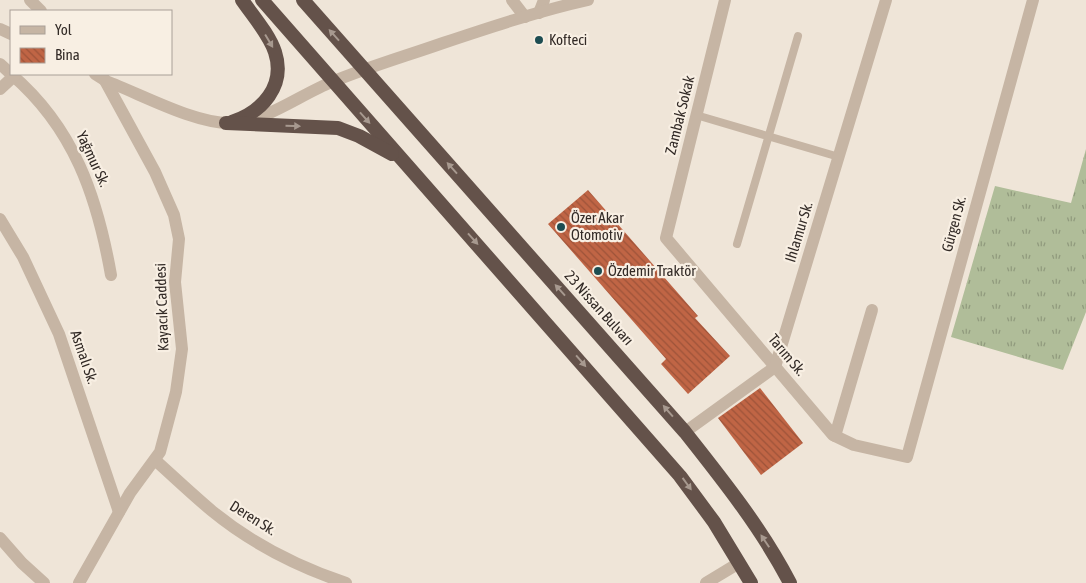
<svg xmlns="http://www.w3.org/2000/svg" width="1086" height="583" viewBox="0 0 1086 583" font-family="'Asap Condensed',sans-serif">
<style>
.grass{fill:url(#grass-tufts)}
.building{fill:url(#building-back-hatch)}
.lines{fill:none;stroke-linecap:round;stroke-linejoin:round}
.service{stroke:#c6b5a4;stroke-width:8}
.minor{stroke:#c6b5a4;stroke-width:12}
.tertiary{stroke:#c6b5a4;stroke-width:12}
.trunk{stroke:#64524a;stroke-width:14}
.oneway{fill:#a7998f}
.poi-dot{fill:#1d4d52;stroke:#f8efe3;stroke-width:2}
.labels{text-anchor:middle;stroke-width:4.5;stroke-linejoin:round;paint-order:stroke}
.poi-label{font-size:15px;fill:#322a26;stroke:#f8efe3;text-anchor:start}
.street-label{font-size:15px;fill:#322a26;stroke:#f8efe3}
</style>
<defs>
<pattern id="grass-tufts" width="24" height="20" patternUnits="userSpaceOnUse" patternTransform="scale(1.25)"><rect width="24" height="20" fill="#b0bd99"/><path d="M3 7l-1-3M5 7V3M7 7l1-3M15 17l-1-3M17 17v-4M19 17l1-3" fill="none" stroke="#909a7d"/></pattern>
<pattern id="building-back-hatch" width="6" height="6" patternUnits="userSpaceOnUse" patternTransform="scale(1.25)"><rect width="6" height="6" fill="#c06545"/><path d="M-1 5l2 2M0 0l6 6M5-1l2 2" fill="none" stroke="#9d5339"/></pattern>
</defs>
<rect width="100%" height="100%" fill="#efe5d8"/>
<!-- grass -->
<polygon class="grass" points="1086,149 1086,312 1063,370 951,337 995,186 1071,203"/>
<!-- building -->
<g class="building">
<polygon points="588,190 698,316 695,318 730,356 688,394 661,364 666,359 548,224"/>
<polygon points="760,388 803,443 761,475 718,418"/>
</g>
<g class="lines">
<!-- service -->
<g class="service">
<polyline points="696,115 839,157"/>
<polyline points="737,244 798,36"/>
</g>
<!-- minor -->
<g class="minor">
<polyline points="30,0 41,11"/>
<polyline points="512,0 525,17"/>
<polyline points="725,0 666,238 833,435 854,445 907,457 1033,0"/>
<polyline points="539,13 544,0"/>
<polyline points="0,64 11,74"/>
<path d="M11,74C74,128 97,196 111,275"/>
<polyline points="0,89 14,76"/>
<polyline points="0,219 23,257 59,334 119,512"/>
<polyline points="685,432 775,367 886,0"/>
<polyline points="835,436 872,310"/>
<path d="M155,460C174,477 193,495 212,511C251,543 299,567 346,583"/>
<polyline points="0,538 22,563 44,583"/>
<polyline points="79,583 130,493 160,452 176,392 182,349 175,282 179,239 174,215 155,172 102,75"/>
<polyline points="706,583 739,563"/>
</g>
<!-- tertiary -->
<g class="tertiary">
<polyline points="0,29 11,34"/>
<path d="M95,74L106,81C141,94 195,124 231,123C264,123 301,94 332,82C368,67 406,56 443,43C491,27 539,11 588,0"/>
</g>
<!-- trunk -->
<g class="trunk">
<polyline points="262,0 680,476 714,522 751,583"/>
<path d="M303,0L685,432C723,480 762,529 790,583"/>
<path d="M232,122C262,112 286,86 275,52C269,34 253,16 242,0"/>
<polyline points="226,123 338,128 359,136 392,154"/>
</g>
</g>
<!-- one-way arrows -->
<defs><path id="oneway-solid" d="M-6-.8H1V-3.2L6.5 0L1 3.2V.8H-6Z" transform="scale(1.25)"/></defs>
<g class="oneway">
<use href="#oneway-solid" transform="translate(334 35) rotate(-132)"/>
<use href="#oneway-solid" transform="translate(269 41) rotate(59)"/>
<use href="#oneway-solid" transform="translate(365 118) rotate(48)"/>
<use href="#oneway-solid" transform="translate(293 126) rotate(2)"/>
<use href="#oneway-solid" transform="translate(452 168) rotate(-132)"/>
<use href="#oneway-solid" transform="translate(473 239) rotate(48)"/>
<use href="#oneway-solid" transform="translate(560 290) rotate(-132)"/>
<use href="#oneway-solid" transform="translate(581 361) rotate(49)"/>
<use href="#oneway-solid" transform="translate(668 411) rotate(-131)"/>
<use href="#oneway-solid" transform="translate(687 484) rotate(54)"/>
<use href="#oneway-solid" transform="translate(765 541) rotate(-124)"/>
</g>
<!-- markers -->
<g class="poi-dot">
<circle cx="539" cy="40" r="5"/>
<circle cx="561" cy="227" r="5"/>
<circle cx="598" cy="271" r="5"/>
</g>
<g class="labels">
<!-- poi labels -->
<g class="poi-label">
<text x="549" y="45">Kofteci</text>
<text x="571" y="223">Özer Akar<tspan x="571" dy="17">Otomotiv</tspan></text>
<text x="608" y="276">Özdemir Traktör</text>
</g>
<!-- street labels -->
<g class="street-label">
<text transform="translate(680 115) rotate(-76)" y="5">Zambak Sokak</text>
<text transform="translate(93 159) rotate(65)" y="5">Yağmur Sk.</text>
<text transform="translate(954 224) rotate(-75)" y="5">Gürgen Sk.</text>
<text transform="translate(799 232) rotate(-73)" y="5">Ihlamur Sk.</text>
<text transform="translate(162 307) rotate(-92)" y="5">Kayacık Caddesi</text>
<text transform="translate(599 308) rotate(48)" y="5">23 Nissan Bulvarı</text>
<text transform="translate(787 355) rotate(50)" y="5">Tarım Sk.</text>
<text transform="translate(84 357) rotate(71)" y="5">Asmalı Sk.</text>
<text transform="translate(253 518) rotate(32)" y="5">Deren Sk.</text>
</g>
</g>
<!-- legend -->
<rect x="10" y="10" width="162" height="65" fill="#f8efe3" stroke="#a9a097"/>
<rect x="20" y="26" width="25" height="8" fill="#c6b5a4" stroke="#a9a097"/>
<text x="55" y="35" font-size="15" fill="#322a26">Yol</text>
<rect x="20" y="48" width="25" height="15" fill="url(#building-back-hatch)" stroke="#a9a097"/>
<text x="55" y="60" font-size="15" fill="#322a26">Bina</text>
</svg>
